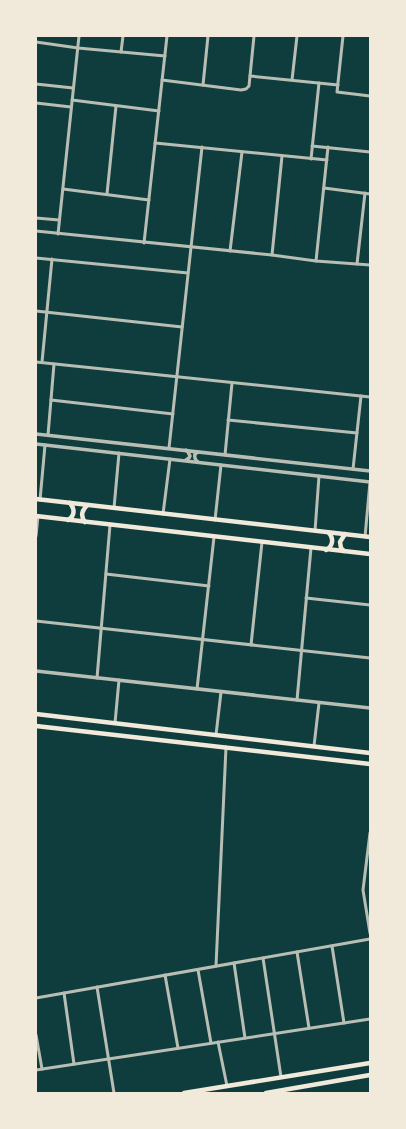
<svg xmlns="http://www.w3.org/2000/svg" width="406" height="1129" viewBox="0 0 406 1129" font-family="Karla,sans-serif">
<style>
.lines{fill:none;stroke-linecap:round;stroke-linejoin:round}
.minor{stroke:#b8beb3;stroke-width:3}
.tertiary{stroke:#b8beb3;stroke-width:3.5}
.primary{stroke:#f1e9da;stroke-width:4.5}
.trunk{stroke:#f1e9da;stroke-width:4.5}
</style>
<rect width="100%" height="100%" fill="#0f3d3e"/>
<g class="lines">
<!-- minor -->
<g class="minor">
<polyline points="343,36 337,92 370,96"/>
<polyline points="36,42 78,48 165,56"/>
<polyline points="121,52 123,36"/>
<polyline points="250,76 338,85"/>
<polyline points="162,80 241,90 246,89 249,86 254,36"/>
<polyline points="292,80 297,36"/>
<polyline points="36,84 73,88"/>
<polyline points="203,85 208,36"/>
<polyline points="72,100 159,111"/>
<polyline points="36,103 71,107"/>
<polyline points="155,143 327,160"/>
<polyline points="312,146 370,152"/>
<polyline points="311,159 319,83"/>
<polyline points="324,188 370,194"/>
<polyline points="63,189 149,200"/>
<polyline points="107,194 116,106"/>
<polyline points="36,218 59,220"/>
<polyline points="36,231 272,255 316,261 370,265"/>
<polyline points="58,234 79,36"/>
<polyline points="144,243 167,36"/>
<polyline points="230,251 242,152"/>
<polyline points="272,255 282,156"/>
<polyline points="36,258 188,273"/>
<polyline points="316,261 328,147"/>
<polyline points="357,264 365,193"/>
<polyline points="36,311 182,327"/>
<polyline points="36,362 370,397"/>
<polyline points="42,362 52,259"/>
<polyline points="51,400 173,414"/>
<polyline points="228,420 357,433"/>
<polyline points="48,435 54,364"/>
<polyline points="169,448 202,147"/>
<polyline points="225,455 232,383"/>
<polyline points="353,469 361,396"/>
<polyline points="40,500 45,445"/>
<polyline points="114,508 119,453"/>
<polyline points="163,514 170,459"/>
<polyline points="215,520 221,465"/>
<polyline points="315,531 319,476"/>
<polyline points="36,536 38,516"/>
<polyline points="365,537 370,482"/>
<polyline points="106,574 209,586"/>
<polyline points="306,598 370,605"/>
<polyline points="36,621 370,658"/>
<polyline points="251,645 262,542"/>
<polyline points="97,678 110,525"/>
<polyline points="197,689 214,537"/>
<polyline points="297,700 311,548"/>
<polyline points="115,723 119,680"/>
<polyline points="216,735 221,692"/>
<polyline points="314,746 319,703"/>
<polyline points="370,833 363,890 370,933"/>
<polyline points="332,946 344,1023"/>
<polyline points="297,952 309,1028"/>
<polyline points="263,958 281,1077"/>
<polyline points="234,963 245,1038"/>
<polyline points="216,966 226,747"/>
<polyline points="198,970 211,1043"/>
<polyline points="165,975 178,1048"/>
<polyline points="97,987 114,1093"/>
<polyline points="64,993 74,1064"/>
<polyline points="36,998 370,939"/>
<polyline points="36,1035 42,1069"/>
<polyline points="218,1042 227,1086"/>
<polyline points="36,1070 370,1019"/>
</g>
<!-- tertiary -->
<g class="tertiary">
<polyline points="36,434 370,471"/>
<polyline points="36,444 370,482"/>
<polyline points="186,450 188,452 190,456 189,458 186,460"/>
<path d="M198,462C195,460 194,458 195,454L198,452"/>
<polyline points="36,671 370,708"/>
</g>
<!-- primary -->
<g class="primary">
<polyline points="36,499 370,537"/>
<polyline points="36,516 370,554"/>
<path d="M68,520C75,516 75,509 70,503"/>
<path d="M85,522C80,516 82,509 88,505"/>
<path d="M326,550C333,546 334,539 329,533"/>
<polyline points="344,551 341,548 340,542 345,534"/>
<polyline points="184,1093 370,1063"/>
<polyline points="266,1093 370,1075"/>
</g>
<!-- trunk -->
<g class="trunk">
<polyline points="36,714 370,753"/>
<polyline points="36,726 370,764"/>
</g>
</g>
<!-- border -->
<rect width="406" height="1129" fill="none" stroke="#f1e9da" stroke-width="74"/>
</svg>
